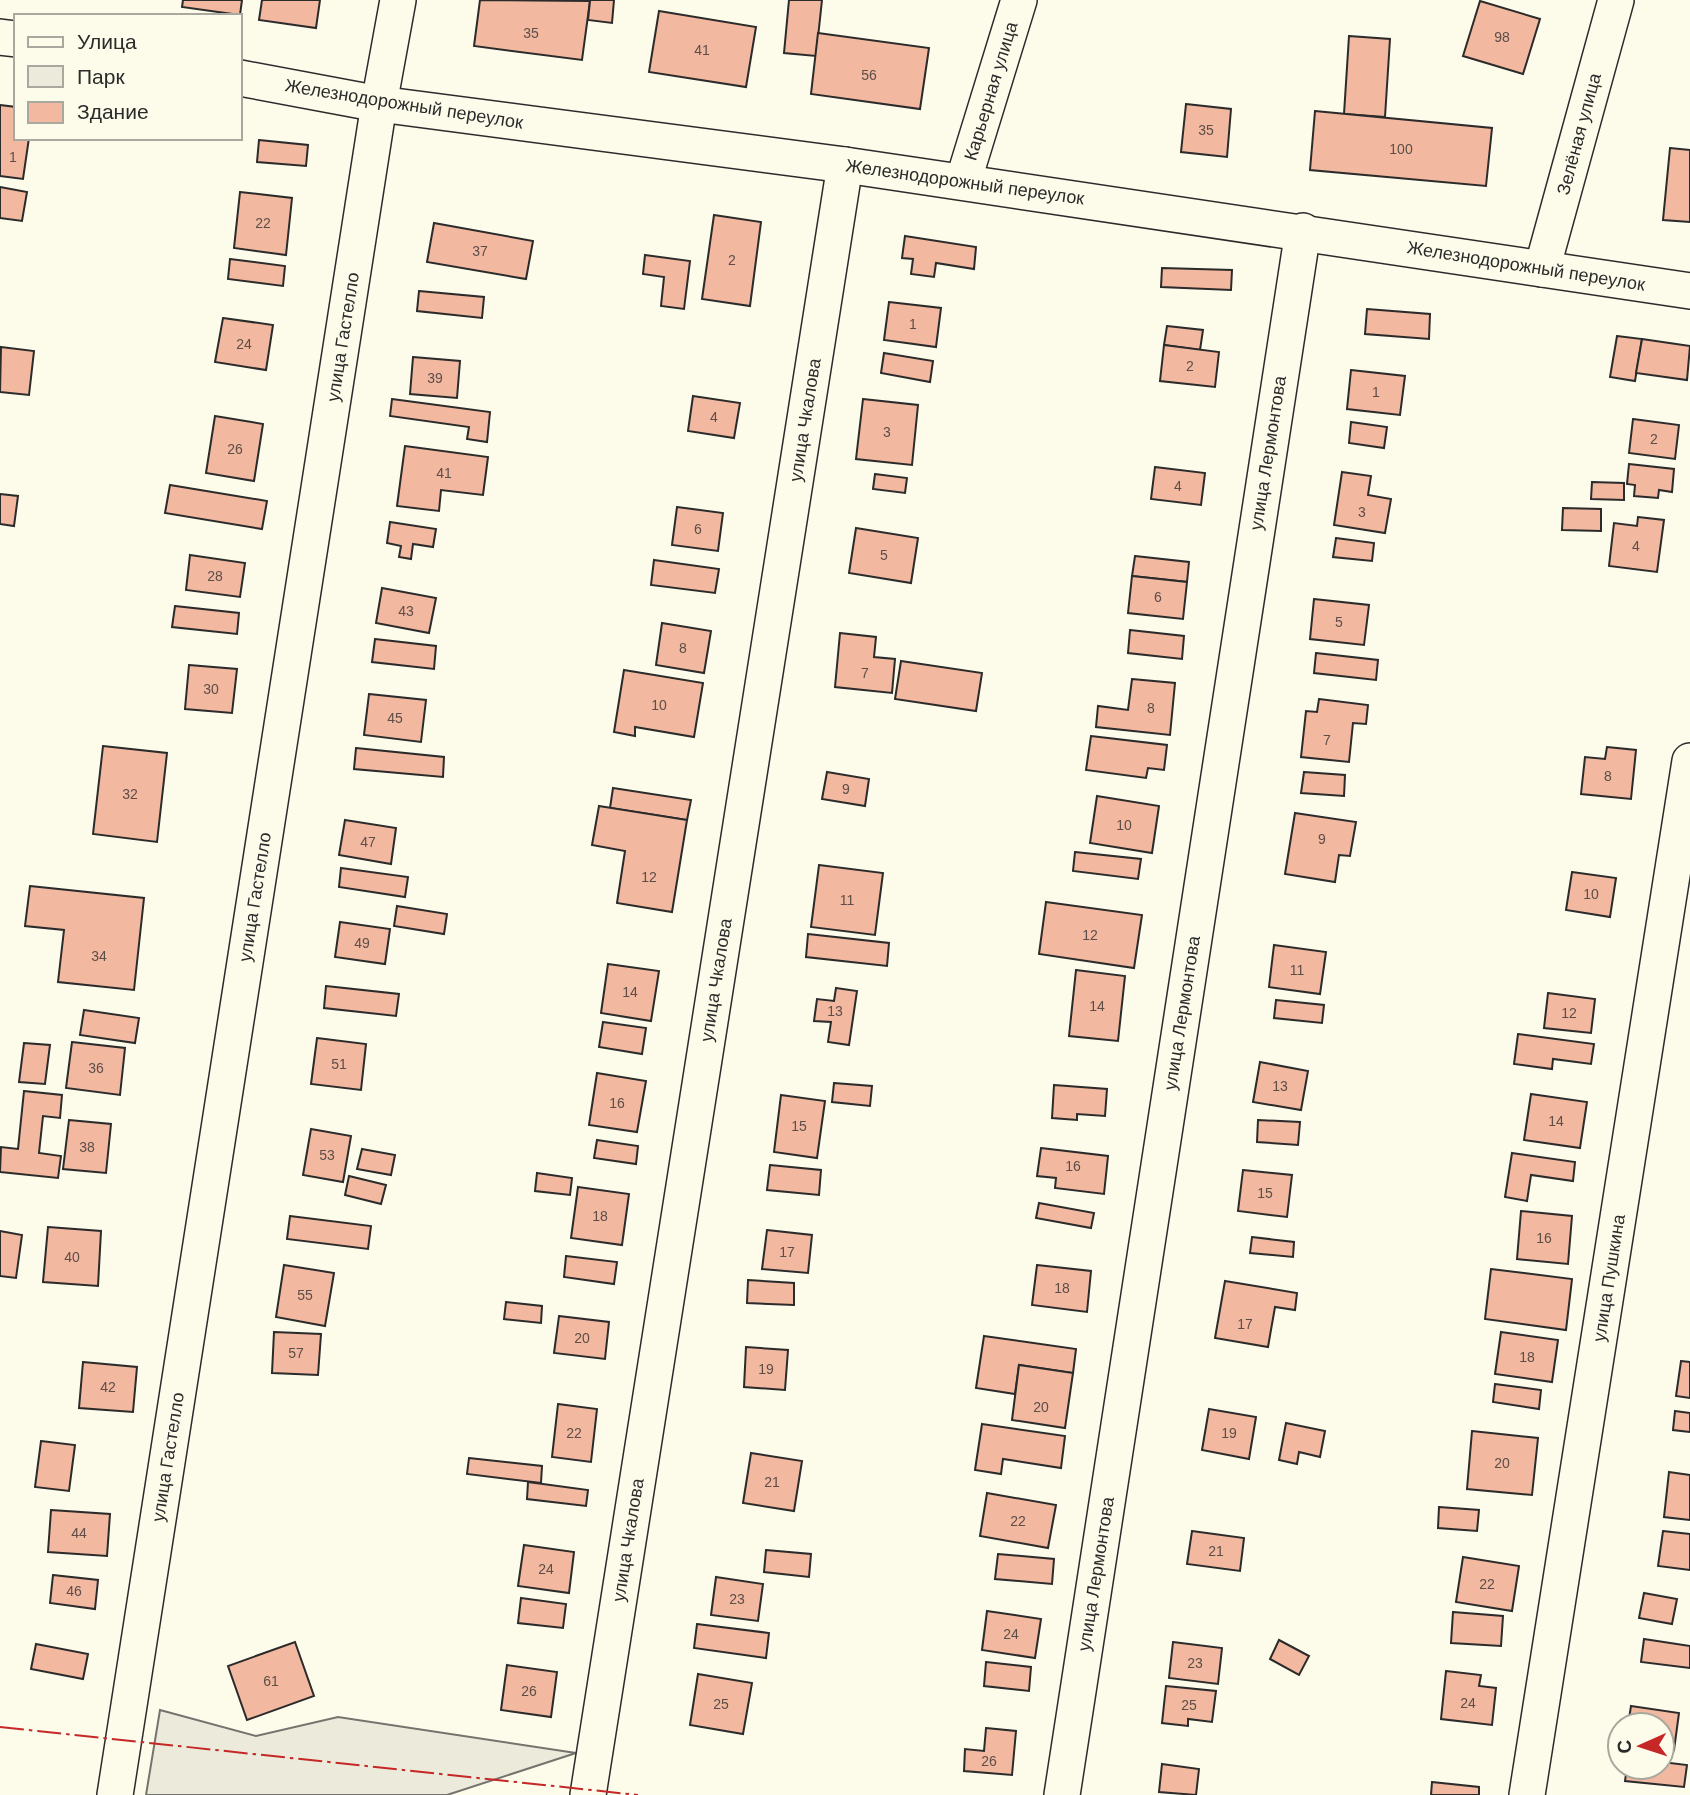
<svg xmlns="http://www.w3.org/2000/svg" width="1690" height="1795" viewBox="0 0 1690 1795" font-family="Helvetica,sans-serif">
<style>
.green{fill:#ecebdb;stroke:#74746e;stroke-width:2}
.building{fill:#f2b8a0;stroke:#2b2b2b;stroke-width:2}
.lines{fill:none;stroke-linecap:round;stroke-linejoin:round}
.minor-casing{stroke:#2b2b2b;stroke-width:38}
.minor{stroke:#fdfbea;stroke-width:35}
.power{stroke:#c62828;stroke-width:2;stroke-dasharray:24 5 3.5 5;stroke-linecap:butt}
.labels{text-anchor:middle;stroke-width:5;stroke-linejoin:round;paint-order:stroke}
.number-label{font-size:14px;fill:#5d4e48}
.street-label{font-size:18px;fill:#2b2b2b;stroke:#fdfbea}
</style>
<rect width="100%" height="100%" fill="#fdfbea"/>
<!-- green -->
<polygon class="green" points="160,1710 256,1736 338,1717 576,1753 447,1795 146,1795"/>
<!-- building -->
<g class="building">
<polygon points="183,0 242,0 240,15 182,7"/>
<polygon points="262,0 320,0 316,28 259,20"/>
<polygon points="480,0 590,1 582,60 474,46"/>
<polygon points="582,0 614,0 612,23 588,20 590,1"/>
<polygon points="789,0 822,0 816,56 784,53"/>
<polygon points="1480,1 1540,19 1523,74 1463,56"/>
<polygon points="659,11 756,27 746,87 649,72"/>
<polygon points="818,33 929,48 920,109 811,94"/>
<polygon points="1349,36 1390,39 1385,117 1344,114"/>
<polygon points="1186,104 1231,109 1227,157 1181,152"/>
<polygon points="0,105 16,107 16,138 29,138 23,179 0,176"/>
<polygon points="1315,111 1492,128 1486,186 1310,170"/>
<polygon points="259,140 308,145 306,166 257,162"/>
<polygon points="1670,148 1690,150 1690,222 1663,220"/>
<polygon points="0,187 27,192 22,221 0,218"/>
<polygon points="240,192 292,198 286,255 234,248"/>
<polygon points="714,215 761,222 750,306 702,299"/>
<polygon points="434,223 533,241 526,279 427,262"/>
<polygon points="905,236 976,247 974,269 936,263 934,277 911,274 913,259 902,258"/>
<polygon points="645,255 690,261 684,309 661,306 664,277 643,274"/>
<polygon points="230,259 285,266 283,286 228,279"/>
<polygon points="1162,268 1232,270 1231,290 1161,287"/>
<polygon points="419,291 484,297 482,318 417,311"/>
<polygon points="889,302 941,308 936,347 884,340"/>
<polygon points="1367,309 1430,314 1429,339 1365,334"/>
<polygon points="223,318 273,325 266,370 215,362"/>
<polygon points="1167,326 1203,330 1200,350 1164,345"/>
<polygon points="1617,336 1642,339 1635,381 1610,377"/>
<polygon points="1642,339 1690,346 1687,380 1636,373"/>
<polygon points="1164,345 1219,352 1215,387 1160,381"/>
<polygon points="1,347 34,351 29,395 0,392"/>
<polygon points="884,353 933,361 930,382 881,373"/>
<polygon points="413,357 460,361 457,398 410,394"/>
<polygon points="1351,370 1405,376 1400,415 1347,409"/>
<polygon points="693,396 740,403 734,438 688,431"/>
<polygon points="392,399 490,412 487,442 467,439 469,427 390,416"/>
<polygon points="863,399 918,405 912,465 856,459"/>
<polygon points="215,416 263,424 254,481 206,473"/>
<polygon points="1633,419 1679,425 1675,459 1629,453"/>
<polygon points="1351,422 1387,427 1384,448 1349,443"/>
<polygon points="405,446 488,457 483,495 441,490 439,511 397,506"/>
<polygon points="1629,464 1674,469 1672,492 1659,490 1658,498 1634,496 1635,485 1627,484"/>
<polygon points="1155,467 1205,473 1201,505 1151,499"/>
<polygon points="1342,472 1371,476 1368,495 1391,499 1385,533 1334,525"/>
<polygon points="875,474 907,478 905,493 873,489"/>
<polygon points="1592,482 1624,483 1624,500 1591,499"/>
<polygon points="170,485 267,501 262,529 165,513"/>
<polygon points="0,494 18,496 14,526 0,524"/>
<polygon points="677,507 723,513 718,551 672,545"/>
<polygon points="1563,508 1601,509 1601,531 1562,530"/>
<polygon points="1638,517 1664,520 1657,572 1609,566 1614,523 1637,526"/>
<polygon points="390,522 436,529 433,547 413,544 411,559 399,557 401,546 387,543"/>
<polygon points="856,528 918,538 911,583 849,573"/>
<polygon points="1336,538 1374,543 1372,561 1333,557"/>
<polygon points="190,555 245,563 240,597 186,590"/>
<polygon points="1135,556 1189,562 1187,582 1132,576"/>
<polygon points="654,560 719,569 715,593 651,585"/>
<polygon points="1132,576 1187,582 1183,619 1128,613"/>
<polygon points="382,588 436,598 429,633 376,623"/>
<polygon points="1314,599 1369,605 1364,645 1310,639"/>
<polygon points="175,606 239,613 237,634 172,627"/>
<polygon points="662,623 711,631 704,673 656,665"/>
<polygon points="1130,630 1184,636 1182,659 1128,653"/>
<polygon points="840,633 876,637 874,657 895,659 892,693 835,687"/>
<polygon points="375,639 436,646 434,669 372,662"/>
<polygon points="1316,653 1378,660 1376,680 1314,673"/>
<polygon points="901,661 982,673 976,711 895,699"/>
<polygon points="189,665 237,669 232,713 185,709"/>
<polygon points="624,670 703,683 694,737 635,727 635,736 614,732"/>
<polygon points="1132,679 1175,683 1170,735 1096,727 1098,706 1128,710"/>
<polygon points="369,694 426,700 421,742 364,735"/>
<polygon points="1319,699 1368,705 1366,724 1353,723 1349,762 1301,757 1306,711 1317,712"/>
<polygon points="1091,736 1167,745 1164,770 1148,768 1146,778 1086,770"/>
<polygon points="103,746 167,753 157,842 93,834"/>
<polygon points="1607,747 1636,750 1631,799 1581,794 1585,757 1605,759"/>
<polygon points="356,748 444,757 443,777 354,769"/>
<polygon points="827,772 869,779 865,806 822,799"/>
<polygon points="1304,772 1345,775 1344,796 1301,793"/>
<polygon points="613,788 691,800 687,820 610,808"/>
<polygon points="1097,796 1159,806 1152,853 1090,843"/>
<polygon points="599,806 687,820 672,912 617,903 625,851 592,845"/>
<polygon points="1295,813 1356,822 1350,856 1339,855 1335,882 1285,874"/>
<polygon points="345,820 396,828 391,864 339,855"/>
<polygon points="1075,852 1141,859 1138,879 1073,871"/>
<polygon points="819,865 883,873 875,935 811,927"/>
<polygon points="341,868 408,877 405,897 339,887"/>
<polygon points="1572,872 1616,878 1610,917 1566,910"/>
<polygon points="30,886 144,898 134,990 58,982 64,930 25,926"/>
<polygon points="1046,902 1142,915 1134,968 1039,954"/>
<polygon points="397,906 447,914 444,934 394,926"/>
<polygon points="340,922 390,929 385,964 335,957"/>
<polygon points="808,934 889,943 887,966 806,957"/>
<polygon points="1274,945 1326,952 1320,994 1269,987"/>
<polygon points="608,964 659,971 651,1021 601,1013"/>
<polygon points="1076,970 1125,976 1118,1041 1069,1036"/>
<polygon points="326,986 399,994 396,1016 324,1008"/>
<polygon points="836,988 857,991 849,1045 828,1042 831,1022 814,1021 817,999 834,1001"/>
<polygon points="1548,993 1595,999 1591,1033 1544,1028"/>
<polygon points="1276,1000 1324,1005 1322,1023 1274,1018"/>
<polygon points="84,1010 139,1018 135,1043 80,1035"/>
<polygon points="603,1022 646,1028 642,1054 599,1047"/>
<polygon points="1518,1034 1594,1044 1591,1064 1553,1059 1552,1069 1514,1064"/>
<polygon points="317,1038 366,1044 361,1090 311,1084"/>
<polygon points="72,1042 125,1048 120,1095 66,1088"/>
<polygon points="24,1043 50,1045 45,1084 19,1082"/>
<polygon points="1260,1062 1308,1071 1301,1110 1253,1102"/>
<polygon points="597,1073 646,1081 637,1132 589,1125"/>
<polygon points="834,1083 872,1086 870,1106 832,1102"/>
<polygon points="1054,1085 1107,1089 1105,1116 1077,1114 1077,1120 1052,1118"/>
<polygon points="24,1091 62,1095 60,1118 43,1116 39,1153 61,1156 58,1178 0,1172 1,1147 18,1149"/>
<polygon points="1531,1094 1587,1102 1580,1148 1524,1140"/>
<polygon points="781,1095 825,1101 817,1158 774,1152"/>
<polygon points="69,1120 111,1124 106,1173 63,1169"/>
<polygon points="1258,1120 1300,1122 1298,1145 1257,1142"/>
<polygon points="311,1129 351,1136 343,1182 303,1175"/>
<polygon points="597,1140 638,1146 636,1164 594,1158"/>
<polygon points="1041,1148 1108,1156 1104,1194 1055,1188 1056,1178 1037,1176"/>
<polygon points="362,1149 395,1155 391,1175 357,1169"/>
<polygon points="1512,1153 1575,1162 1573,1181 1531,1175 1527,1201 1505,1197"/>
<polygon points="770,1165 821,1170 819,1195 767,1190"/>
<polygon points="1243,1170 1292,1175 1287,1217 1238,1211"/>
<polygon points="537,1173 572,1178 570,1195 535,1191"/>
<polygon points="349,1176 386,1185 381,1204 345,1195"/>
<polygon points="578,1187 629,1194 622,1245 571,1238"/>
<polygon points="1039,1203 1094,1213 1091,1228 1036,1218"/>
<polygon points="1521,1211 1572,1216 1568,1264 1517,1259"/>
<polygon points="290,1216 371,1226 368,1249 287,1239"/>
<polygon points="48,1227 101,1231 98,1286 43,1282"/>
<polygon points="767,1230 812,1235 808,1273 762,1269"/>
<polygon points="0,1231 22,1235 16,1278 0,1276"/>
<polygon points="1252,1237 1294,1242 1293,1257 1250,1253"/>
<polygon points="566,1256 617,1262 614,1284 564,1277"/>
<polygon points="284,1265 334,1273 325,1326 276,1317"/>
<polygon points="1037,1265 1091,1271 1087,1312 1032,1305"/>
<polygon points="1491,1269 1572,1279 1566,1330 1485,1319"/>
<polygon points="748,1280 794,1283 794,1305 747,1303"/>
<polygon points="1225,1281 1297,1293 1295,1310 1275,1307 1268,1347 1215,1338"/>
<polygon points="506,1302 542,1306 541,1323 504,1319"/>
<polygon points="559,1316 609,1322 605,1359 554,1353"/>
<polygon points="274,1332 321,1334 318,1375 272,1373"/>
<polygon points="1501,1332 1558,1340 1552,1382 1495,1374"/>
<polygon points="984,1336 1076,1349 1073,1373 1019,1365 1015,1394 976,1388"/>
<polygon points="746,1347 788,1350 785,1390 744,1387"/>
<polygon points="1681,1361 1690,1362 1690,1398 1676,1396"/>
<polygon points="83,1362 137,1367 133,1412 79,1408"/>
<polygon points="1019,1365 1073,1373 1065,1428 1012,1420"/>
<polygon points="1495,1384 1541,1390 1539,1409 1493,1402"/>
<polygon points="558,1404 597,1409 591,1462 552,1457"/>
<polygon points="1209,1409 1256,1417 1249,1459 1202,1450"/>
<polygon points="1675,1411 1690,1413 1690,1432 1673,1430"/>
<polygon points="1286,1423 1325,1431 1320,1457 1299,1452 1297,1464 1279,1460"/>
<polygon points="982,1424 1065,1436 1061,1468 1003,1459 1001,1474 975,1470"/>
<polygon points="1472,1431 1538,1438 1532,1495 1467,1489"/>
<polygon points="41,1441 75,1445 69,1491 35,1487"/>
<polygon points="751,1453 802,1461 794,1511 743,1503"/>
<polygon points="469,1458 542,1466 541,1483 467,1474"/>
<polygon points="1669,1472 1690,1475 1690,1520 1664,1517"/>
<polygon points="528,1482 588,1490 586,1506 527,1499"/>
<polygon points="987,1493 1056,1505 1048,1548 980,1536"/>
<polygon points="1439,1507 1479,1510 1477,1531 1438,1528"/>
<polygon points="51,1510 110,1514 107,1556 48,1552"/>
<polygon points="1192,1531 1244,1538 1240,1571 1187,1564"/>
<polygon points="1663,1531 1690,1534 1690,1570 1658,1566"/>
<polygon points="524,1545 574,1552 569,1593 518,1586"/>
<polygon points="766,1550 811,1554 809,1577 764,1572"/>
<polygon points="998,1554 1054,1559 1052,1584 995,1579"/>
<polygon points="1463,1557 1519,1566 1512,1611 1456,1602"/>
<polygon points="53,1575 98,1580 95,1609 50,1603"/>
<polygon points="716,1577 763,1584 758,1621 711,1615"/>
<polygon points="1644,1593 1677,1599 1672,1624 1639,1618"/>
<polygon points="521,1598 566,1604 563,1628 518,1623"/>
<polygon points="987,1611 1041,1619 1035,1658 982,1650"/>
<polygon points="1453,1612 1503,1616 1501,1646 1451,1643"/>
<polygon points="697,1624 769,1633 766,1658 694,1648"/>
<polygon points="1644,1639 1690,1646 1690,1668 1641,1662"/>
<polygon points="1279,1640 1309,1656 1299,1675 1270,1659"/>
<polygon points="295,1642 314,1696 247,1720 228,1666"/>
<polygon points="1173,1642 1222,1648 1218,1684 1169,1678"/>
<polygon points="36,1644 88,1654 83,1679 31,1669"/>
<polygon points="986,1662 1031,1667 1029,1691 984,1686"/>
<polygon points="507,1665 557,1672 551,1717 501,1710"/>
<polygon points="1446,1671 1481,1675 1479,1686 1496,1688 1492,1725 1441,1719"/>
<polygon points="698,1674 752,1683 743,1734 690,1725"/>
<polygon points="1166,1686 1216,1691 1212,1722 1188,1719 1188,1726 1162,1723"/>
<polygon points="1631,1706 1679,1713 1674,1750 1662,1748 1662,1725 1628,1725"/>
<polygon points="986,1728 1016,1731 1012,1775 964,1771 965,1749 984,1751"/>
<polygon points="1662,1762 1687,1765 1684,1787 1625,1781 1627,1767 1662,1767"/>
<polygon points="1162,1764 1199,1769 1196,1795 1159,1792"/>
<polygon points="1432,1782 1479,1787 1479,1795 1431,1795"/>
</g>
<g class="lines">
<!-- minor casing -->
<g class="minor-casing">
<g id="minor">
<polyline points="0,37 16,39"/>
<polyline points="240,78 379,104 845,165 1690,291"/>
<polyline points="963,182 1019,0"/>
<polyline points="1542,269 1616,0"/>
<polyline points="115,1795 379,104 398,0"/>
<polyline points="588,1795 845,165"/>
<polyline points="1062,1795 1303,231"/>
<polyline points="1527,1795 1690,761"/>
</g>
</g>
<!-- minor -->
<use href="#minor" class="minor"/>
<!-- power -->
<polyline class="power" points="0,1727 638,1795"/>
</g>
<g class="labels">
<!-- number labels -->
<g class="number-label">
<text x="531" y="38">35</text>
<text x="1502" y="42">98</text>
<text x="702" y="55">41</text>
<text x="869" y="80">56</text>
<text x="1206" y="135">35</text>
<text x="1401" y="154">100</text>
<text x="13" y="162">1</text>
<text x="263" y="228">22</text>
<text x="480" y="256">37</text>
<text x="732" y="265">2</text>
<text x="913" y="329">1</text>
<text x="244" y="349">24</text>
<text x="1190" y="371">2</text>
<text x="435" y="383">39</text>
<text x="1376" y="397">1</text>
<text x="714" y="422">4</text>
<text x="887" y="437">3</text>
<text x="1654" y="444">2</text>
<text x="235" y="454">26</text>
<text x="444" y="478">41</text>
<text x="1178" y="491">4</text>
<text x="1362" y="517">3</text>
<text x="698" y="534">6</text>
<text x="1636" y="551">4</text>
<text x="884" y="560">5</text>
<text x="215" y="581">28</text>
<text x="1158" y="602">6</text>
<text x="406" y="616">43</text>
<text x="1339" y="627">5</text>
<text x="683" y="653">8</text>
<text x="865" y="678">7</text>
<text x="211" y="694">30</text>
<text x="659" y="710">10</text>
<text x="1151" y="713">8</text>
<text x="395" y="723">45</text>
<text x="1327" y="745">7</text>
<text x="1608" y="781">8</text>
<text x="846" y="794">9</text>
<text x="130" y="799">32</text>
<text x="1124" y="830">10</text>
<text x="1322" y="844">9</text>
<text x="368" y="847">47</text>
<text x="649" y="882">12</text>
<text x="1591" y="899">10</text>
<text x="847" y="905">11</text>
<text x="1090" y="940">12</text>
<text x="362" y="948">49</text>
<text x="99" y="961">34</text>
<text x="1297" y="975">11</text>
<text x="630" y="997">14</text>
<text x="1097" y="1011">14</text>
<text x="835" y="1016">13</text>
<text x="1569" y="1018">12</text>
<text x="339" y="1069">51</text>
<text x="96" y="1073">36</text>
<text x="1280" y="1091">13</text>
<text x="617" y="1108">16</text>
<text x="1556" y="1126">14</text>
<text x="799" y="1131">15</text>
<text x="87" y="1152">38</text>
<text x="327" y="1160">53</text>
<text x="1073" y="1171">16</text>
<text x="1265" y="1198">15</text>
<text x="600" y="1221">18</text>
<text x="1544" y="1243">16</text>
<text x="787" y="1257">17</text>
<text x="72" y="1262">40</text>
<text x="1062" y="1293">18</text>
<text x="305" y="1300">55</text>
<text x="1245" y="1329">17</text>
<text x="582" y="1343">20</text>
<text x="296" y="1358">57</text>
<text x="1527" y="1362">18</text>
<text x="766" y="1374">19</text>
<text x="108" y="1392">42</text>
<text x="1041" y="1412">20</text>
<text x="574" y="1438">22</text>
<text x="1229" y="1438">19</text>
<text x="1502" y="1468">20</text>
<text x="772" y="1487">21</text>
<text x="1018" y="1526">22</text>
<text x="79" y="1538">44</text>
<text x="1216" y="1556">21</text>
<text x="546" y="1574">24</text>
<text x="1487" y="1589">22</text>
<text x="74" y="1596">46</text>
<text x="737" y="1604">23</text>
<text x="1011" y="1639">24</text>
<text x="1195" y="1668">23</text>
<text x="271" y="1686">61</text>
<text x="529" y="1696">26</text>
<text x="1468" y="1708">24</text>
<text x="721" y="1709">25</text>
<text x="1189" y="1710">25</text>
<text x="989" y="1766">26</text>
</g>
<!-- street labels -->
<g class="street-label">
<text transform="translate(991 91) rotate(-73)" y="6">Карьерная улица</text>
<text transform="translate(404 104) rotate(9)" y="6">Железнодорожный переулок</text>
<text transform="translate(1579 134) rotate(-75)" y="6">Зелёная улица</text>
<text transform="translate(965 182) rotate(8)" y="6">Железнодорожный переулок</text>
<text transform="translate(1526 266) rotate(9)" y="6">Железнодорожный переулок</text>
<text transform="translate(343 337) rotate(-81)" y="6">улица Гастелло</text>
<text transform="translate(805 420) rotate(-81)" y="6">улица Чкалова</text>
<text transform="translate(1268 453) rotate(-81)" y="6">улица Лермонтова</text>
<text transform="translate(255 897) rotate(-81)" y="6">улица Гастелло</text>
<text transform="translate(716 980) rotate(-81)" y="6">улица Чкалова</text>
<text transform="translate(1182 1013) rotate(-81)" y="6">улица Лермонтова</text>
<text transform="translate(1609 1278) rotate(-81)" y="6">улица Пушкина</text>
<text transform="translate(168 1457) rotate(-81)" y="6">улица Гастелло</text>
<text transform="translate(628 1540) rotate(-81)" y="6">улица Чкалова</text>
<text transform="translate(1096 1574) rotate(-81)" y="6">улица Лермонтова</text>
</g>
</g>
<!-- legend -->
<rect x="14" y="14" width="228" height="126" fill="#fdfbea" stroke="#a9a89e" stroke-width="2"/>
<rect x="28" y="37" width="35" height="10" fill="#fdfbea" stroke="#a9a89e" stroke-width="2"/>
<text x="77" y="49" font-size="21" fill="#2b2b2b">Улица</text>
<rect x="28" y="66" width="35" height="21" fill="#ecebdb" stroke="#a9a89e" stroke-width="2"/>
<text x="77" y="84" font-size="21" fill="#2b2b2b">Парк</text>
<rect x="28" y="102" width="35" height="21" fill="#f2b8a0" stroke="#a9a89e" stroke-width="2"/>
<text x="77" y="119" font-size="21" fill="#2b2b2b">Здание</text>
<!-- north arrow -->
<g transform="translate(1641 1746) rotate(267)"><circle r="33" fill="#fdfbea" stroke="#a9a89e" stroke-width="2"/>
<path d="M0-5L12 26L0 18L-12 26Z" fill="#c62828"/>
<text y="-10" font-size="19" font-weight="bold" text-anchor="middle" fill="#2b2b2b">С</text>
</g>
</svg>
